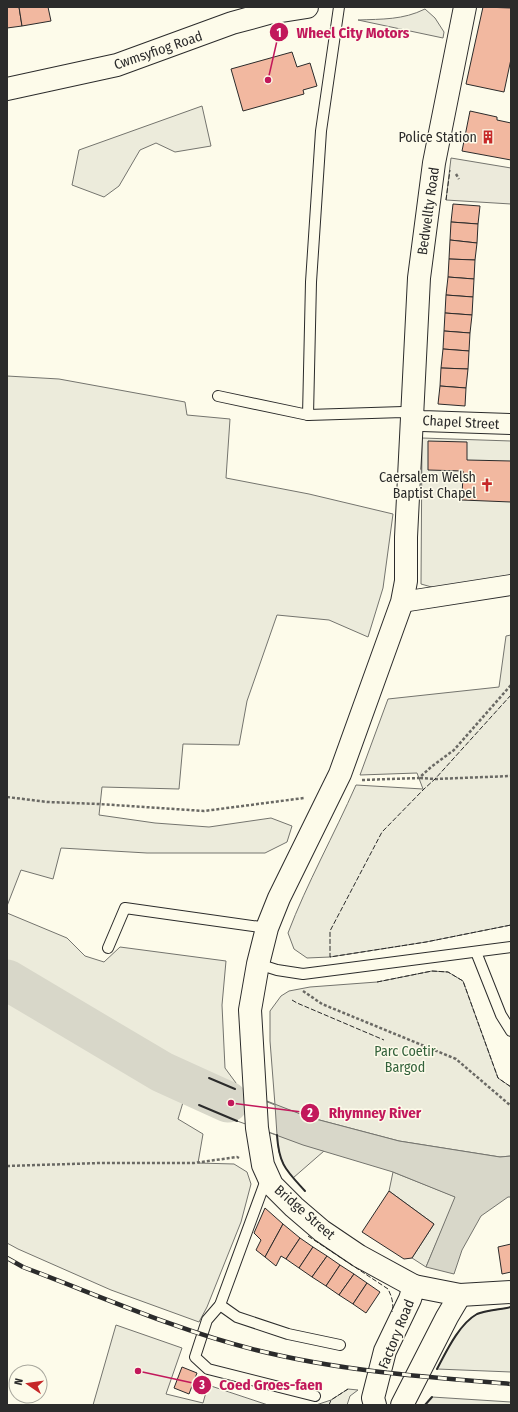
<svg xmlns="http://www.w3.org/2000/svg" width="518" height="1412" viewBox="0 0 518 1412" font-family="'Fira Sans Condensed',sans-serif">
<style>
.green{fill:#ecebdb;stroke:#74746e}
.parking{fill:#eceadb;stroke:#74746e}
.water{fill:#d8d7c9;stroke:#74746e}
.pier{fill:#fdfbea;stroke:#74746e}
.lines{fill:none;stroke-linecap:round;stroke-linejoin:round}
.river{stroke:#d8d7c9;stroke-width:41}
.building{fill:#f2b8a0;stroke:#2b2b2b}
.service-casing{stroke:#2b2b2b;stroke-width:12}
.minor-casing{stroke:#2b2b2b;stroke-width:22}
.tertiary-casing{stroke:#2b2b2b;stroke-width:24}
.primary-casing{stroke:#2b2b2b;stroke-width:24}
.path{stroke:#6a6964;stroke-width:2.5;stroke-dasharray:3 2;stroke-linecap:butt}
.service{stroke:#fdfbea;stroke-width:10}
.minor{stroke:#fdfbea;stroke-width:20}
.tertiary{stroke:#fdfbea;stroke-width:22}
.primary{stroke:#fdfbea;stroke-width:22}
.rail-casing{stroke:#2b2b2b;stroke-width:4.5}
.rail{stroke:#fdfbea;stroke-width:3;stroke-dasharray:9;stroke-linecap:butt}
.fence{stroke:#2b2b2b;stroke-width:1;stroke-dasharray:5 2;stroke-linecap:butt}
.wall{stroke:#2b2b2b;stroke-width:2}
.labels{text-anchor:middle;stroke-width:3;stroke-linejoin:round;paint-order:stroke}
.street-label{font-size:14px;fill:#2b2b2b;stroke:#fdfbea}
.poi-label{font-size:14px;fill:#2b2b2b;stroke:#fdfbea;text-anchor:end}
.park-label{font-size:14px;fill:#34623c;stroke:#fdfbea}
.leader{fill:none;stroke:#c2185b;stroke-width:1.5}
.callout-dot{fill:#c2185b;stroke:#fdfbea;stroke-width:1.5}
.mark-label{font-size:12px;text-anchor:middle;font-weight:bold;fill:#fff}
.callout-label{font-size:15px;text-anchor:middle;font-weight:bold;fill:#c2185b;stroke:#fdfbea;stroke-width:3;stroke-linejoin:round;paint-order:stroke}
</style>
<rect width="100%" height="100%" fill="#fdfbea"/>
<!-- green -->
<g class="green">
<path d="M425,9L435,18L444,32L443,38L358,20C382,19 403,20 425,9Z"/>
<polygon points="202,106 211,146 175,152 156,143 140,150 119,186 104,197 72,185 79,150"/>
<polygon points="7,376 59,379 185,402 187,415 230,419 226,478 309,494 393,514 383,588 368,637 329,620 277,615 247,701 239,745 183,744 179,789 102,787 99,815 155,823 209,827 271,818 292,826 287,842 265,853 147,853 61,848 53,879 21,870 7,906"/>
<polygon points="422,438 511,441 511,575 435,588 421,584"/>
<path d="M511,635V925L426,942L330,957L307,958L294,949L288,933C307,883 334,835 356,785L423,789L417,773L360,775L388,699L499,687L506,636Z"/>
<polygon points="7,913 67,938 85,956 104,962 120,947 226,961 222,1005 225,1068 236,1083 235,1089 195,1072 171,1094 184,1099 178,1119 203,1134 198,1163 234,1164 247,1172 251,1184 241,1222 207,1307 199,1322 111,1290 18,1249 7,1243"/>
<polygon points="432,971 448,972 463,981 498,1078 511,1087 511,1156 500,1157 399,1141 308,1117 275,1105 270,1041 270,1011 281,996 289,991 310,987 377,982"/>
<path d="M277,1135L324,1151L293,1178C281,1163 278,1154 277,1135Z"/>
<polygon points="393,1172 456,1197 426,1267 412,1258 434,1224 389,1191"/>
<path d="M511,1307V1372L437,1369C446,1352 459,1324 477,1314C484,1311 503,1309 511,1307Z"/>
<polygon points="116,1325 182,1348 166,1394 203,1403 208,1385 268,1405 93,1405"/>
<polygon points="348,1389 358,1390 350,1396 347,1405 316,1405 331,1400"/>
<polygon points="432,1397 511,1402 511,1405 425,1405"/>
</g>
<!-- parking -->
<polygon class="parking" points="451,158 511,168 511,204 446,200"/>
<!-- water -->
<polygon class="water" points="182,1068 308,1117 399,1141 500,1157 511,1156 511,1197 508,1197 481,1216 462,1250 454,1274 426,1267 455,1197 393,1172 303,1145 257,1128 171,1094"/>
<!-- pier -->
<g class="pier">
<polygon points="195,1072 209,1078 199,1105 184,1099"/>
<polygon points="235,1089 275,1105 277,1135 237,1121"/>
</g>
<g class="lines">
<!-- river -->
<polyline class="river" points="7,980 162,1072 228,1102"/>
</g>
<!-- building -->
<g class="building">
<polygon points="7,7 19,7 22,26 7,28"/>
<polygon points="19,7 48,7 51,21 22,26"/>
<polygon points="483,7 511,8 511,59 504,92 466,84"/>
<polygon points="292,52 297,67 310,63 317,86 303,90 304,94 243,111 231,69"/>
<polygon points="470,111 497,117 497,120 511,123 511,160 462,151"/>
<polygon points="453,204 480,206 478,224 451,222"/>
<polygon points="451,222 478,224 477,243 450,240"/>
<polygon points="450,240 477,243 475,260 449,259"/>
<polygon points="449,259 475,260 474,279 448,277"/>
<polygon points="448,277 474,279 473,297 446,295"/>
<polygon points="446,295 473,297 472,315 445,313"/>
<polygon points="445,313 472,315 470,333 444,331"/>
<polygon points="444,331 470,333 469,351 443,349"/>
<polygon points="443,349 469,351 468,369 441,368"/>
<polygon points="441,368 468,369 466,388 440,386"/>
<polygon points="440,386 466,388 465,406 438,404"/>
<polygon points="428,441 467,442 467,460 511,461 511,502 462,500 463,471 428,470"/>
<polygon points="389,1191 434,1224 412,1258 404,1259 362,1232"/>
<polygon points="265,1208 283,1224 265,1257 256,1250 261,1240 254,1233"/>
<polygon points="283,1224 300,1238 286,1259 281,1256 276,1266 265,1257"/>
<polygon points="300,1238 313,1247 299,1268 286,1259"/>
<polygon points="511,1244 511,1272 502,1274 498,1247"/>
<polygon points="313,1247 327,1256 312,1277 299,1268"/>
<polygon points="327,1256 340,1265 326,1286 312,1277"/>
<polygon points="340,1265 354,1274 339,1295 326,1286"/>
<polygon points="354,1274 367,1283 353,1304 339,1295"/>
<polygon points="367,1283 380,1292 366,1313 353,1304"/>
<polygon points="182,1367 197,1373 189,1394 174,1388"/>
</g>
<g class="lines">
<!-- service casing -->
<g class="service-casing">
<g id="service">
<polyline points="218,396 308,415 403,412 412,418"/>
<polyline points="308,415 311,282 321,131 339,7"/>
<polyline points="108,948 125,908 267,928"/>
<polyline points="476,952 501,1015 511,1031"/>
<polyline points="258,964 277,970 303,974 511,947"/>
<polyline points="267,1177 220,1305 207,1320 195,1357 208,1369 315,1396"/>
<polyline points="220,1305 237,1317 288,1334 340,1345"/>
</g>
</g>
<!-- minor casing -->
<g class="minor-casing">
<g id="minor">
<polyline points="412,418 422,421 511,424"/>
<polyline points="402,602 511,585"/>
</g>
</g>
<!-- tertiary casing -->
<g class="tertiary-casing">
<polyline id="tertiary" points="414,1286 359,1256 322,1231 294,1207 272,1185 263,1165 257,1128 250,1010 258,964 267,928 279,898 340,774 402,602 406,581 406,537 419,278 434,163 465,7"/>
</g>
<!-- primary casing -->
<g class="primary-casing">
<g id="primary">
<polyline points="7,89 117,65 232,23 269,13 307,7"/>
<polyline points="375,1405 373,1398 385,1351 410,1299 414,1286 460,1295 511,1292"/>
<polyline points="402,1405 447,1317 460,1295"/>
</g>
</g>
<!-- path -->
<g class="path">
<polyline points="456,174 459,179"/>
<polyline points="420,778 435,779 511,776"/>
<polyline points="362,780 419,778 431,767 454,750 511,685"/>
<polyline points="7,797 47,802 99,804 204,811 304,798"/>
<polyline points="303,991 322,1004 456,1059 511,1106"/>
<polyline points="7,1166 100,1163 194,1163 237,1157 239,1158"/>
</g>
<!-- service -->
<use href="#service" class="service"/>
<!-- minor -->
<use href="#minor" class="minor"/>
<!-- tertiary -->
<use href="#tertiary" class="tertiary"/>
<!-- primary -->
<use href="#primary" class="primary"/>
<!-- rail casing -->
<g class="rail-casing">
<path id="rail" d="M7,1258L23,1267C100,1296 176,1330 256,1350C340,1371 426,1377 511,1384"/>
</g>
<!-- rail -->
<use href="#rail" class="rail"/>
<!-- fence -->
<g class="fence">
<polyline points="446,200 450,170"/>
<polyline points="511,695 435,779 424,789 382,832 330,931 330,957 426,942 511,925"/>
<polyline points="377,982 432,971 448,972 463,981 498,1078 511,1087"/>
<polyline points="292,1000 297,1003 384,1040"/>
<path d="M308,1236L388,1289C392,1297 394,1304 392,1312"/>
<polyline points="329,1405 331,1400 348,1389"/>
</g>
<!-- wall -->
<g class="wall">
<polyline points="209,1078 235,1089"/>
<polyline points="199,1105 237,1121"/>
<path d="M277,1135C279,1165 286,1170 305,1191"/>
<path d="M437,1369C446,1352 459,1324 477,1314C484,1311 503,1309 511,1307"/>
<polyline points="425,1405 432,1397"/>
</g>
</g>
<!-- icons -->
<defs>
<g id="building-bare" transform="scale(1.08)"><path d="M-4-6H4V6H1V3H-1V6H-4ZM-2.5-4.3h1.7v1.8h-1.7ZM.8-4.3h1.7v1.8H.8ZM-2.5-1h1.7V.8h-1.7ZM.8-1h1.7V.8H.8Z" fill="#c62828" stroke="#fdfbea" stroke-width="2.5" paint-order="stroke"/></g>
<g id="church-bare" transform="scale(1.08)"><path d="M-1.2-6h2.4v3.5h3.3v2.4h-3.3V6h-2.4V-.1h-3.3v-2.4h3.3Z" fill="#c62828" stroke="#fdfbea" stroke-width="2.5" paint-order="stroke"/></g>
</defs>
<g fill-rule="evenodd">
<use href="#building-bare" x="488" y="137"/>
<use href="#church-bare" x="487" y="485"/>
</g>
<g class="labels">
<!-- street labels -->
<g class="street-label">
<text transform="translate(158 50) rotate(-19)" y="5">Cwmsyfiog Road</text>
<text transform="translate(428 211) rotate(-82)" y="5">Bedwellty Road</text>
<text transform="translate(461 422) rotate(3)" y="5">Chapel Street</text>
<text transform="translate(305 1212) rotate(41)" y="5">Bridge Street</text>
<text transform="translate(396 1334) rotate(-68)" y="5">Factory Road</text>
</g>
<!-- poi labels -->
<g class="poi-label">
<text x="477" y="142">Police Station</text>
<text x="476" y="482">Caersalem Welsh<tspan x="476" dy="16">Baptist Chapel</tspan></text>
</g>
<!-- park labels -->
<g class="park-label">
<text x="405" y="1056">Parc Coetir<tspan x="405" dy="16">Bargod</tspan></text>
</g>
</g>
<!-- callouts -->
<path class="leader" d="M268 80L279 32M231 1103L310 1113M138 1371L202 1385"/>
<g class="callout-dot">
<circle cx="268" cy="80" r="4"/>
<circle cx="231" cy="1103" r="4"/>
<circle cx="138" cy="1371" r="4"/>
<circle cx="279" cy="32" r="10"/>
<circle cx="310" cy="1113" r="10"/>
<circle cx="202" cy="1385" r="10"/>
</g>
<g class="mark-label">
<text x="279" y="37">1</text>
<text x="310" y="1117">2</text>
<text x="202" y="1389">3</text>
</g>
<g class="callout-label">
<text x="353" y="38">Wheel City Motors</text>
<text x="375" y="1118">Rhymney River</text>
<text x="271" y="1390">Coed Groes-faen</text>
</g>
<!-- border -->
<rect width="518" height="1412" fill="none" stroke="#2b2b2b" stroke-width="16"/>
<!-- north arrow -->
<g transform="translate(28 1384) rotate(283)"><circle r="19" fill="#fdfbea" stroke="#a9a89e"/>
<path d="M0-3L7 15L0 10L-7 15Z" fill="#c62828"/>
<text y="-6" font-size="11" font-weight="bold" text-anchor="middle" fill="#2b2b2b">N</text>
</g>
</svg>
